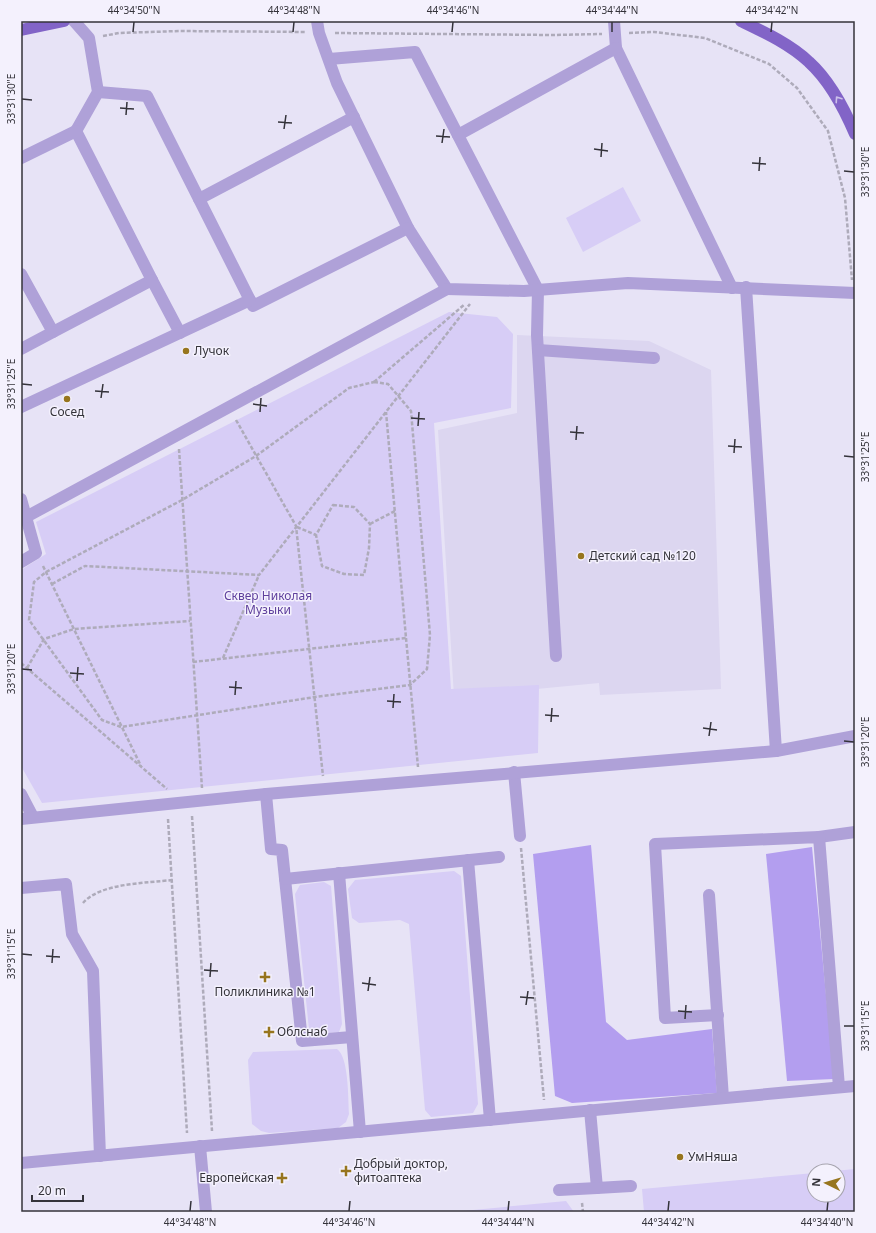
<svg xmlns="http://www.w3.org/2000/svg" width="876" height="1233" viewBox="0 0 876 1233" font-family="'Noto Sans',sans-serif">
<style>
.built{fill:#dcd6f0}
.green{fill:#d7cdf6}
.forest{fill:#b39eef}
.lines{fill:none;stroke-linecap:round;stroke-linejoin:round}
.path{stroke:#aeabba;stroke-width:2.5;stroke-dasharray:4 2;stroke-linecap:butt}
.minor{stroke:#afa1d8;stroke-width:12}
.major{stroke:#8264c7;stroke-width:12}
.oneway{stroke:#ccc0ea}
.ticks{fill:none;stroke:#34333a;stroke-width:1.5}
.poi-dot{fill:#97751e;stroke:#f4f1fd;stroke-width:1.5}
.labels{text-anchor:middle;stroke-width:3;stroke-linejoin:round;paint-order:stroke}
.poi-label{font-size:12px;fill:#34333a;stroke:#f4f1fd;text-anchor:start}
.park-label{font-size:12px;fill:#5f409d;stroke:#f4f1fd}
.neatline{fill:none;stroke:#34333a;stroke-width:1.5}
.ticks-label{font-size:10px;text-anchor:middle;fill:#34333a}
</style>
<rect width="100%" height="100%" fill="#e7e3f6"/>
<!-- built -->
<polygon class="built" points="517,335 649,341 711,370 721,689 600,695 599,683 454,697 438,430 517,413"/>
<!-- green -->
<g class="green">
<polygon points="623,187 641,221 583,252 566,218"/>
<polygon points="449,312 497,317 513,334 511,408 434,423 451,689 539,685 538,753 42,803 21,766 21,570 46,554 36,522"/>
<polygon points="454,871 461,876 478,1104 473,1113 431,1117 425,1110 409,924 400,920 359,923 352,918 348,889 355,880"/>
<polygon points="324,882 331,886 342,1024 339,1032 315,1034 309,1029 295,894 300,885"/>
<path d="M337,1049C349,1057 348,1099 349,1114L346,1122L338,1128L269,1133L261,1131L252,1124L248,1060L253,1052Z"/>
<polygon points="855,1169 855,1212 644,1212 642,1189 814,1173 814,1195 838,1195 838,1171 834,1171"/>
<polygon points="566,1201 574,1212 452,1212"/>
</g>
<!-- forest -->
<g class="forest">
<polygon points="591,845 606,1022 627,1040 712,1029 717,1093 572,1103 555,1096 533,854"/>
<polygon points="812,847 834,1079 787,1081 766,854"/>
</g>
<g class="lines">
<!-- path -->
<g class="path">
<polyline points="335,33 552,35 602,34"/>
<polyline points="629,33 654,32 705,38 769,64 797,88 828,131 845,198 852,280"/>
<polyline points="103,36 119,33 180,31 306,32"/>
<polygon points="374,382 388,384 411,411 430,635 427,669 410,685 315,697 121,727 102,720 29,620 34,582 46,572 182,500 256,456 349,388"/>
<polyline points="374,382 465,304"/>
<polyline points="236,420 296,526 323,776"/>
<polyline points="179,449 202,788"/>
<polygon points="333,505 354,507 370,524 369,548 364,575 344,574 322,566 316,535"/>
<polyline points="370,524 395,511"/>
<polyline points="297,527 316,535"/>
<polyline points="43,566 141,766"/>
<polyline points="52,584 85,566 259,575 470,304"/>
<polyline points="406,638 418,767"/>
<polyline points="223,658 259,575"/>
<polyline points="193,662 406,638 386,412"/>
<polyline points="21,663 167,789"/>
<polyline points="27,668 44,639 74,629 190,621"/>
<polyline points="192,816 212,1131"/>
<polyline points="168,819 187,1133"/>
<polyline points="521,848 544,1100"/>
<path d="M83,903C100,883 147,883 172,880"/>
<polyline points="582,1203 583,1212"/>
</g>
<!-- minor -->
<g class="minor">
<polyline points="74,21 89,38 98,92 76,131"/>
<polyline points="614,21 616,48 732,288"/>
<polyline points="329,59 415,52 538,290 537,335 556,656"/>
<polyline points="98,92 147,96 253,306 408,228 337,83 319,33 317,21"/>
<polyline points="458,135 616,48"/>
<polyline points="21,158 76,131 152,280 53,332 21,274"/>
<polyline points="199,199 354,117"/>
<polyline points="408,228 447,289 524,291 628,283 855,293"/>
<polyline points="152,280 180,333"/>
<polyline points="746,287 776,751"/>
<polyline points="21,349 53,332"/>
<polyline points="538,350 654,358"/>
<polyline points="21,407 250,300"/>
<polyline points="21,499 36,553 21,562"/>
<polyline points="26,517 447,289"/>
<polyline points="514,772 520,836"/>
<polyline points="21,794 33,817"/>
<polyline points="266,794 271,849 282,850 302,1041 352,1037"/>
<polyline points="21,819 266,794 776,751 855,736"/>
<polyline points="819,837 855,832"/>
<polyline points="468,860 490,1120"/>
<polyline points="339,873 360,1132"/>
<polyline points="285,879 499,857"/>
<polyline points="21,888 66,884 72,934 93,971 100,1156"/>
<polyline points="709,895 723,1098"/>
<polyline points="718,1015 665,1018 655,844 819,837 839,1087"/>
<polyline points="590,1110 597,1188 631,1186"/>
<polyline points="200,1146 206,1212"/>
<polyline points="21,1163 855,1086"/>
<polyline points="559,1190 597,1188"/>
</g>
<!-- major -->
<g class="major">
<path d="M741,21C764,32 790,44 809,62C830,81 844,108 855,134"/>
<polyline points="21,30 64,21"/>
</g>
</g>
<!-- one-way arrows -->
<defs><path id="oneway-chevron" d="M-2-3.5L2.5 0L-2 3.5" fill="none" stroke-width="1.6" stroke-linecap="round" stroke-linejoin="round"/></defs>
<use class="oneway" href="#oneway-chevron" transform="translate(838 99) rotate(-124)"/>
<!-- ticks -->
<path class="ticks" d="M133,32L134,22M293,32L294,22M452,32L453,22M612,32V22M771,32L772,22M22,99L32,100M120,108L134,109M126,115L127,102M278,122L292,123M284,129L286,115M436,136L450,137M442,143L444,129M594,149L608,151M601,157L602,143M752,163L766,164M759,171L760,157M844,171L854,172M22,384L32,385M95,391L109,392M101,398L103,384M253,404L267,406M260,412L261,398M411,418L425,419M418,426L419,412M570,432L584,433M576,440L577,426M728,446L742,447M734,453L735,439M844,456L854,457M22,669L32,670M70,673L84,674M77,681L78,667M229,687L242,688M235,695L236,681M387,701L401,702M393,708L394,694M545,715L559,716M551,722L552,708M703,728L717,730M709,736L711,722M844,741L854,742M22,954L32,955M46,956L60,957M52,963L53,949M204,970L218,971M210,977L211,963M362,983L376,985M368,991L370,977M520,997L534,998M526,1005L528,991M678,1011L692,1012M685,1019L686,1005M844,1026H854M190,1211L191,1201M349,1211L350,1201M508,1211L509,1201M668,1211L669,1201M827,1211L828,1201"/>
<!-- markers -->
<g class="poi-dot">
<circle cx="186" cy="351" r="4"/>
<circle cx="67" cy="399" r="4"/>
<circle cx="581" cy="556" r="4"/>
<path d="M263 971h4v4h4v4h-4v4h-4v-4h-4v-4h4z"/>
<path d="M267 1026h4v4h4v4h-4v4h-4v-4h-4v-4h4z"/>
<circle cx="680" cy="1157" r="4"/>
<path d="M344 1165h4v4h4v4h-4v4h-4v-4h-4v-4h4z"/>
<path d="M280 1172h4v4h4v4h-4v4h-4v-4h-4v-4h4z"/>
</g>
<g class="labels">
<!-- poi labels -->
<g class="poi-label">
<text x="194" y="355">Лучок</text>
<text x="67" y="416" text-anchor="middle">Сосед</text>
<text x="589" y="560">Детский сад №120</text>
<text x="265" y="996" text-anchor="middle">Поликлиника №1</text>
<text x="277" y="1036">Облснаб</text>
<text x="688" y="1161">УмНяша</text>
<text x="354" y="1168">Добрый доктор,<tspan x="354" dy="14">фитоаптека</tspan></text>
<text x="274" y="1182" text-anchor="end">Европейская</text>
</g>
<!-- park labels -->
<g class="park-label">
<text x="268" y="600">Сквер Николая<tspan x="268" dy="14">Музыки</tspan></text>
</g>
</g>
<!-- border -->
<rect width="876" height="1233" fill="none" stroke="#f4f1fd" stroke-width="44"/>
<!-- north arrow -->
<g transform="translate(826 1183) rotate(275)"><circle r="19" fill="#f4f1fd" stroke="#a7a5af"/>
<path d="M0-3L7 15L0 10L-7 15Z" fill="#97751e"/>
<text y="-6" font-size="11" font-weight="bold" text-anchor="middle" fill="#34333a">N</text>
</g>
<!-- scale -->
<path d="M32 1195v6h51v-6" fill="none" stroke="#34333a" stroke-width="2"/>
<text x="38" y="1195" font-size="12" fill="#34333a" stroke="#f4f1fd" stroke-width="3" paint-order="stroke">20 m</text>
<rect x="22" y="22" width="832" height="1189" class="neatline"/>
<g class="ticks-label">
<text x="134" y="14">44°34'50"N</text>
<text x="294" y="14">44°34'48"N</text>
<text x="453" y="14">44°34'46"N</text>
<text x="612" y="14">44°34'44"N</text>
<text x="772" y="14">44°34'42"N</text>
<text transform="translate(11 99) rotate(-90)" y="4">33°31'30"E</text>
<text transform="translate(865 172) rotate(-90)" y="4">33°31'30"E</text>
<text transform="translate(11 384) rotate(-90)" y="4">33°31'25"E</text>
<text transform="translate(865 457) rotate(-90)" y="4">33°31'25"E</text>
<text transform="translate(11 669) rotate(-90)" y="4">33°31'20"E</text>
<text transform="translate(865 742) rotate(-90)" y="4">33°31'20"E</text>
<text transform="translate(11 954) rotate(-90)" y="4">33°31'15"E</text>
<text transform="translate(865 1026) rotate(-90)" y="4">33°31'15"E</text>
<text x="190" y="1226">44°34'48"N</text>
<text x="349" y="1226">44°34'46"N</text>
<text x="508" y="1226">44°34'44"N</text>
<text x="668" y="1226">44°34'42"N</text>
<text x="827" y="1226">44°34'40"N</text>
</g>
</svg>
